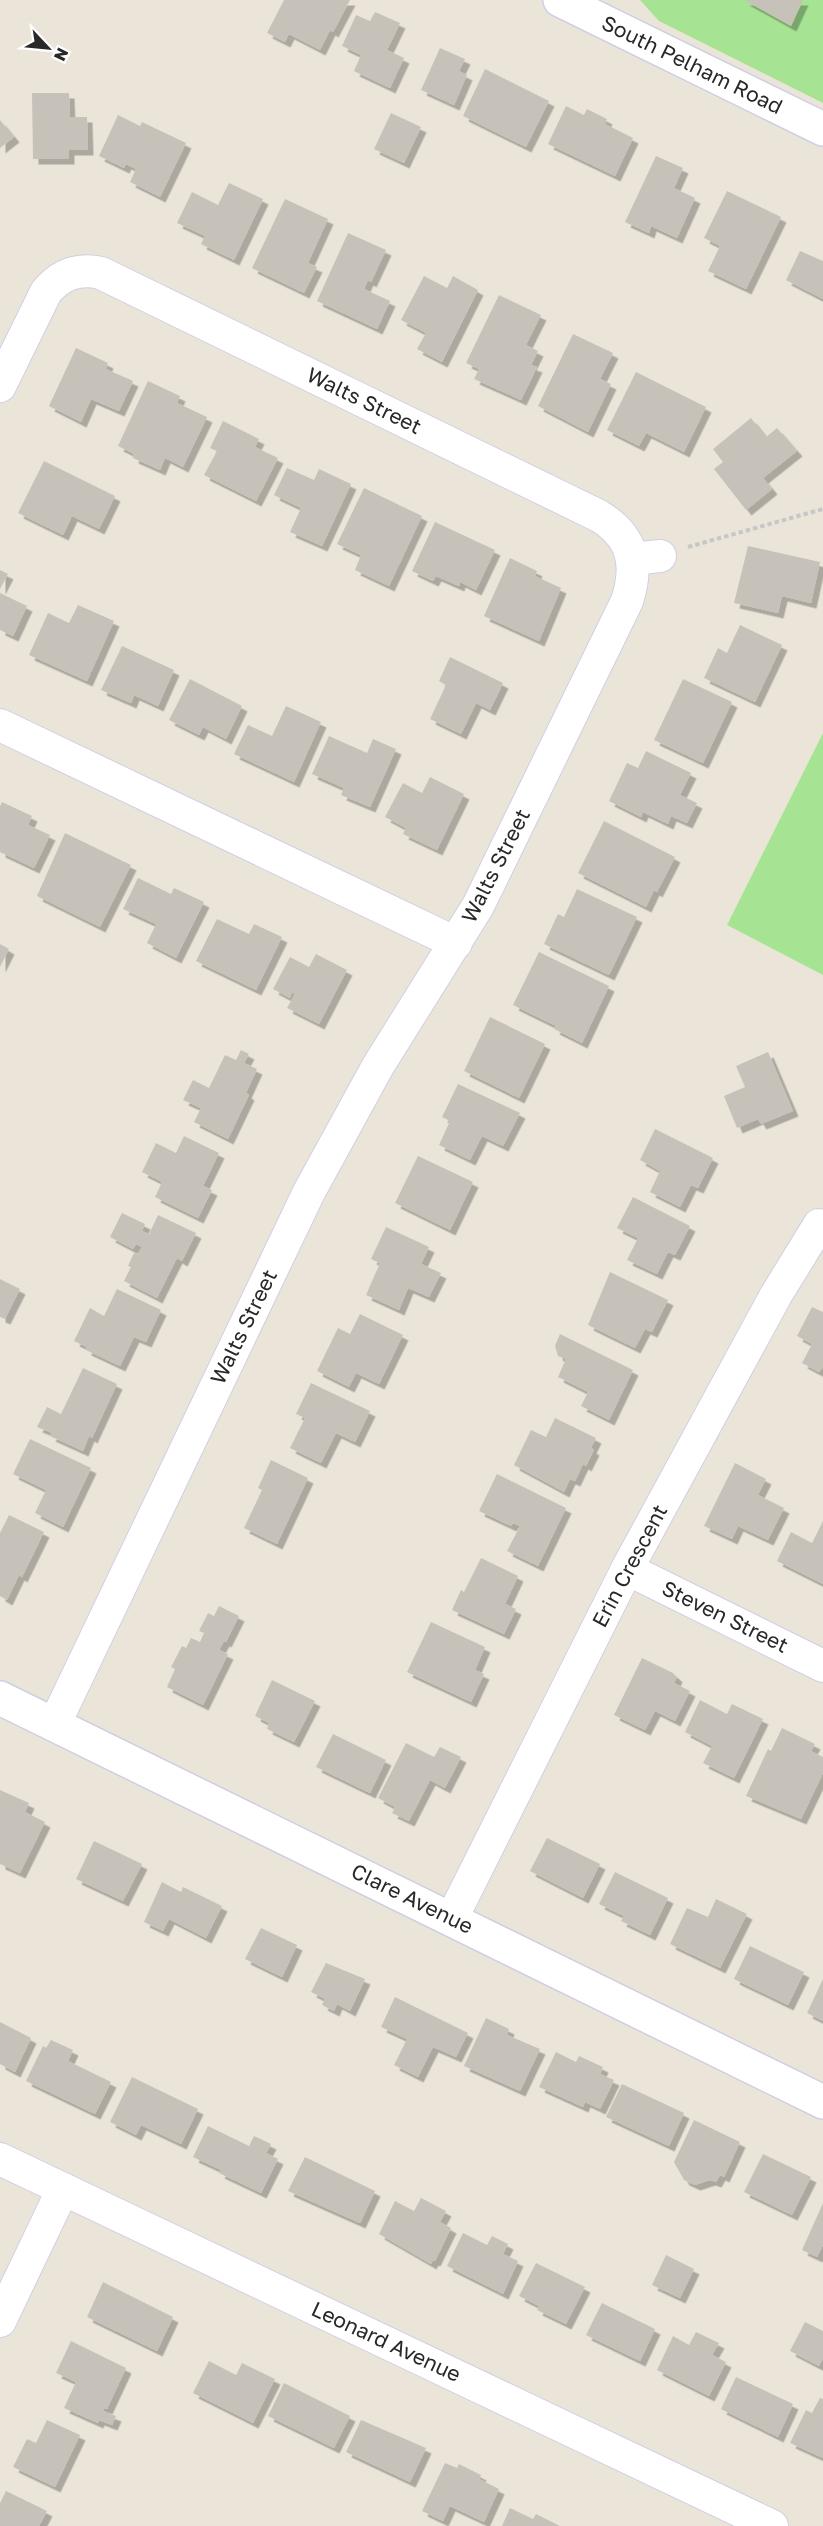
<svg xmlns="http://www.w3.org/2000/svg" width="823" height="2526" viewBox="0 0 823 2526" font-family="'Golos Text',sans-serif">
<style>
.green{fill:#a6e393}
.building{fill:#c6c2b9;filter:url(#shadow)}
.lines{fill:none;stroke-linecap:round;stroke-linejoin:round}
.minor-casing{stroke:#ced0e2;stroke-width:34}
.tertiary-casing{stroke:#ced0e2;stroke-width:36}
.secondary-casing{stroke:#ced0e2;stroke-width:36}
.path{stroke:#c7c7c7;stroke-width:4;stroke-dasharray:4.5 3;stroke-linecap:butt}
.minor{stroke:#fff;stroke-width:32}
.tertiary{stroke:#fff;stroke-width:33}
.secondary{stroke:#fff;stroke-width:33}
.labels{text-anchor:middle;stroke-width:6;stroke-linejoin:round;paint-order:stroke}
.street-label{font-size:21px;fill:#282828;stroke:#fff}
</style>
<defs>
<filter id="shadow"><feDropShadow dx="5.5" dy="5.5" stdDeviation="0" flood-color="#0004"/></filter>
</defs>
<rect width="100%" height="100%" fill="#ebe5d9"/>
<!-- green -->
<g class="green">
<polygon points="640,0 823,0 823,103 659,21"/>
<polygon points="823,733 823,975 727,925"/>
</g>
<!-- building -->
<g class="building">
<polygon points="284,0 350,0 333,32 330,30 320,50 289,34 285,42 267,33"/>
<polygon points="744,0 803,0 791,26"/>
<polygon points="375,12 400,23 387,50 404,58 390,88 354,71 361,55 342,46 356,15 370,21"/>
<polygon points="440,48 465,59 459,71 467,75 454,105 421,90"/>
<polygon points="485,69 549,101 526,147 463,116"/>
<polygon points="32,93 69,93 70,117 87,117 88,150 69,150 69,159 33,159"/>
<polygon points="566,106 584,115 587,109 607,119 605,124 633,138 615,176 548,144"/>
<polygon points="391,113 421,127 404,163 374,149"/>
<polygon points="118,115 140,126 142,122 186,143 160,197 130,182 136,169 126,164 124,168 99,156"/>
<polygon points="0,120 14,137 0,148"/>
<polygon points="656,156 683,168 674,188 695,198 677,238 651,226 649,233 625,222"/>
<polygon points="229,183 263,199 234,260 201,244 205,236 177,223 192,192 218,205"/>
<polygon points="727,191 781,217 746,289 708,271 720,246 704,238"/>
<polygon points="285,199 328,219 308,263 317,267 304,293 252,268"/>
<polygon points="348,233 386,250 371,282 368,280 364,289 390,301 377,329 317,301"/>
<polygon points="800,251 823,261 823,299 786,280"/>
<polygon points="424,276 447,288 453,276 478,290 442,362 417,349 426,333 401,320"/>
<polygon points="499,295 541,315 526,345 538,351 531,365 537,367 521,400 474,379 479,369 466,363"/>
<polygon points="573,334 613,353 600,379 611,384 588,432 538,406"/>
<polygon points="76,348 108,363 106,369 133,381 119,411 91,399 81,422 49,406"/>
<polygon points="636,372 706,407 684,452 646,433 639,446 607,430"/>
<polygon points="148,381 180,396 177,403 207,417 183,467 165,458 160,470 133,458 134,454 118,446"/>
<polygon points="751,418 766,437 777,428 797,451 763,478 772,489 746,510 714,469 723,462 713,449"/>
<polygon points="223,421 259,439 255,447 278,458 256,501 204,475 217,451 210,448"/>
<polygon points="44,461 115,496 99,529 72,516 63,535 18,513"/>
<polygon points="287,468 314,480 319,469 351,484 322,546 290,532 301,508 274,495"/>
<polygon points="364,488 422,516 389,586 355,570 361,555 337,544"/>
<polygon points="435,522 495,550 476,590 460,582 459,586 436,576 433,581 412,571"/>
<polygon points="748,546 820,562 811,603 782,596 778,613 734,603"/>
<polygon points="510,558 537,571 535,576 561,588 539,641 484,616"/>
<polygon points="0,570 8,574 0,589"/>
<polygon points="0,593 27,606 13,636 0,630"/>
<polygon points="78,605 114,621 87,681 29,655 48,613 69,623"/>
<polygon points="740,625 782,645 755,702 704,678 718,648 727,653"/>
<polygon points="122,646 174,670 158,706 134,695 131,703 101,690"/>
<polygon points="450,657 503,683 490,710 476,703 461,734 430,719 446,685 439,681"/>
<polygon points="190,679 242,706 226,739 203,727 199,735 169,720"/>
<polygon points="683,679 732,702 703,763 654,740"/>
<polygon points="286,706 321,722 294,782 234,754 248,725 272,736"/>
<polygon points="329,736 367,753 373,739 396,749 370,807 341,795 344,788 312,774"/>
<polygon points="646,751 691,773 680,795 697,803 687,823 671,816 668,824 643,812 641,817 609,801 627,763 638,768"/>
<polygon points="430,777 464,794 437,850 403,834 406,828 385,817 403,783 422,793"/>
<polygon points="2,802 32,816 28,825 50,835 34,868 0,852 0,806"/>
<polygon points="604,821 675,857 657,892 654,890 646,907 578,873"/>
<polygon points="65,833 131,865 100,927 37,896"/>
<polygon points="138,878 171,894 174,888 204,902 176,958 147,943 156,924 123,909"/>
<polygon points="577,889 637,917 609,975 544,944 558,914 564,917"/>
<polygon points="217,919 249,934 254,924 282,937 256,990 196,961"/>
<polygon points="0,944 9,949 0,967"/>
<polygon points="539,952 609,986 582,1043 554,1029 556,1026 513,1005"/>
<polygon points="316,954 347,970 319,1024 287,1008 295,994 292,992 290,998 273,989 290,957 309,967"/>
<polygon points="490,1017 545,1044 519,1098 464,1071"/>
<polygon points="241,1050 249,1054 244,1063 257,1069 246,1093 249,1095 228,1139 194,1122 201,1108 183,1100 193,1080 209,1088 225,1055 236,1060"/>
<polygon points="768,1052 793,1111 761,1124 758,1119 737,1128 724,1096 745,1087 736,1066"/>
<polygon points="458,1084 520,1113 503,1146 482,1136 470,1160 439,1145 450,1121 442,1117"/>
<polygon points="655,1129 713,1158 698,1188 691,1185 680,1207 650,1192 660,1171 640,1160"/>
<polygon points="184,1136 219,1153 203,1186 212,1190 198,1218 155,1197 162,1182 142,1172 156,1143 176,1153"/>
<polygon points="418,1156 473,1182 450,1230 395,1203"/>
<polygon points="633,1197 690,1226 675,1255 668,1252 657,1274 627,1260 638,1238 617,1228"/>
<polygon points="122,1213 145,1224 142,1231 149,1234 158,1215 196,1233 182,1261 177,1258 157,1298 124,1281 131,1267 128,1266 134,1253 138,1254 142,1247 136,1244 133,1249 110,1237"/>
<polygon points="386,1227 429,1247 421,1264 441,1273 429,1297 408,1288 399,1310 366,1295 380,1263 371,1259"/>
<polygon points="610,1272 668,1300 652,1332 645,1329 635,1348 588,1325"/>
<polygon points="0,1279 20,1289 5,1319 0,1317"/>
<polygon points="117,1289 161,1310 146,1342 134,1337 120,1366 86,1350 87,1347 74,1341 90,1308 104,1316"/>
<polygon points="812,1307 823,1312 823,1367 819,1372 802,1363 812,1344 797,1336"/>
<polygon points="360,1314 403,1335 379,1384 356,1373 349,1387 317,1371 338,1328 350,1334"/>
<polygon points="560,1334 633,1370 609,1420 581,1406 588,1392 558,1377 566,1359 558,1356 555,1346"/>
<polygon points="83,1368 117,1384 92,1438 89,1436 83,1451 50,1436 52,1433 37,1427 47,1407 61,1414"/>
<polygon points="311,1383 370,1411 355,1442 336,1433 321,1463 290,1448 305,1418 296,1414"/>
<polygon points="555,1418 596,1438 591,1448 594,1450 586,1466 583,1464 575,1481 570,1479 564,1492 514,1465 531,1430 546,1437"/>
<polygon points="30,1439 91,1468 63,1527 35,1513 46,1490 13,1474"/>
<polygon points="271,1460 308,1478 277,1544 244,1528 262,1490 258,1488"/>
<polygon points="735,1463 766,1479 758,1495 784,1508 768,1540 738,1526 732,1539 704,1526"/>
<polygon points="497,1474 566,1508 538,1566 507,1551 520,1526 513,1523 511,1526 479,1511"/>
<polygon points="9,1515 44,1532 22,1577 19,1575 7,1600 0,1596 0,1533"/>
<polygon points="823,1521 823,1584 777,1561 791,1532 812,1543"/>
<polygon points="481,1558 518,1576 505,1604 516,1609 504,1634 452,1610 461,1590 464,1592"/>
<polygon points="219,1606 239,1616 226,1642 224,1641 219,1650 228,1654 203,1705 167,1687 175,1669 171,1667 182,1646 186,1648 191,1638 200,1642 204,1633 199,1631 208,1613 214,1616"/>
<polygon points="431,1622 485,1647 475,1670 484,1674 471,1702 407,1672"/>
<polygon points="642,1658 673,1673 677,1677 674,1683 690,1691 675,1721 655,1711 645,1730 614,1715"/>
<polygon points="272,1680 315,1701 294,1742 267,1729 269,1723 255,1716"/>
<polygon points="700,1700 727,1714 732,1704 763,1719 734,1778 703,1763 712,1746 685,1732"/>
<polygon points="782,1728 815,1744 811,1751 823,1757 823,1773 801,1819 746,1796 768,1749 771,1751"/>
<polygon points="333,1734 386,1760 370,1793 316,1767"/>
<polygon points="406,1743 434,1757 440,1747 461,1757 445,1788 430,1780 409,1821 392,1813 395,1807 378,1798"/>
<polygon points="0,1790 29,1803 25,1812 45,1822 20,1873 0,1864"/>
<polygon points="547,1838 600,1864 583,1898 530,1871"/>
<polygon points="94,1841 142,1864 123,1901 76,1879"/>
<polygon points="615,1872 668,1898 650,1935 621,1921 624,1916 599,1904"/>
<polygon points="162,1882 181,1892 183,1887 222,1906 206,1938 169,1919 163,1931 144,1922"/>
<polygon points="716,1899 747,1914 720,1968 670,1944 687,1908 708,1917"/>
<polygon points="261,1928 297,1945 282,1977 245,1959"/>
<polygon points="750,1946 804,1972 788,2005 734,1979"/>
<polygon points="326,1963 365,1979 350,2011 337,2004 334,2011 322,2005 325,1999 311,1992"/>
<polygon points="823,1979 823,2021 807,2013"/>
<polygon points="395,1997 468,2033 456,2057 433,2047 418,2077 394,2065 407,2039 381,2027"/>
<polygon points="486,2018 509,2029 507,2035 540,2049 520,2091 464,2066"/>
<polygon points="0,2022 31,2038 15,2072 0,2064"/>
<polygon points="51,2040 73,2050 68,2061 111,2082 95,2114 26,2081 43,2046 46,2048"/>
<polygon points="556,2052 576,2062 579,2056 603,2067 600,2074 614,2080 600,2109 585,2102 583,2107 539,2087"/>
<polygon points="132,2077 198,2109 181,2144 141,2125 136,2135 110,2122"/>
<polygon points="622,2084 684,2113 669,2146 606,2117"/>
<polygon points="694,2120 740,2142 724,2177 720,2175 716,2182 710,2180 695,2185 684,2180 674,2162"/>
<polygon points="208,2126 249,2146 254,2136 271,2144 266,2153 278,2159 261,2193 219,2173 221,2170 193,2157"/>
<polygon points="763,2154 811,2177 792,2215 744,2192"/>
<polygon points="305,2157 375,2191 360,2223 288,2191"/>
<polygon points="421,2198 446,2211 440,2222 451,2228 435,2261 433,2260 431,2264 379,2234 395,2201 414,2211"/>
<polygon points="823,2203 823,2245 817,2257 802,2250"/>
<polygon points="463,2233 487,2245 492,2236 508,2244 503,2254 518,2261 503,2294 447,2266"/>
<polygon points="666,2255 694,2269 680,2298 652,2285"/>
<polygon points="536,2263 585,2287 566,2324 537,2310 539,2306 519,2296"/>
<polygon points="103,2282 173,2317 157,2351 87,2317"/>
<polygon points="602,2303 655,2329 640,2361 586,2335"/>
<polygon points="805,2322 823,2331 823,2358 819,2366 790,2351"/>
<polygon points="696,2332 719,2343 712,2355 726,2362 709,2396 657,2370 673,2336 689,2345"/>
<polygon points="71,2341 126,2368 107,2409 104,2408 103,2411 116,2416 112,2425 99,2420 98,2423 64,2408 76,2382 56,2373"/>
<polygon points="209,2361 236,2375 242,2363 275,2379 253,2423 193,2393"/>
<polygon points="736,2377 793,2404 778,2437 721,2409"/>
<polygon points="284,2383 350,2416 334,2448 268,2416"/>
<polygon points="820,2398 823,2399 823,2458 790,2443 806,2410 812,2413"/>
<polygon points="47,2420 80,2435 55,2487 13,2467 27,2439 36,2443"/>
<polygon points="361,2420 426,2448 410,2482 346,2452"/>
<polygon points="445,2463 457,2468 459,2464 481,2475 479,2479 499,2489 484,2522 450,2506 443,2521 422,2511"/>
<polygon points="6,2491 47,2511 39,2526 0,2526 0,2503"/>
<polygon points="510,2508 533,2519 536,2514 560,2526 502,2526"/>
</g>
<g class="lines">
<!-- minor casing -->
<g class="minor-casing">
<g id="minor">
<path d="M0,386L46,292C61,274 78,268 101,273L599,516C633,537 639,564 627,601L478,906L378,1066L309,1192L55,1723"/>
<polyline points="632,559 660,556"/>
<polyline points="0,725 456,943"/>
<polyline points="627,1569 823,1666"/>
<polyline points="452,1918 627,1569 776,1295 819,1225 823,1227"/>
<polyline points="0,2159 772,2526"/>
<polyline points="0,2321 63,2189"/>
</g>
</g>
<!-- tertiary casing -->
<g class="tertiary-casing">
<polyline id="tertiary" points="0,1698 823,2102"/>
</g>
<!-- secondary casing -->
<g class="secondary-casing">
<polyline id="secondary" points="560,0 823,129"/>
</g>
<!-- path -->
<polyline class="path" points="688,547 823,509"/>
<!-- minor -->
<use href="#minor" class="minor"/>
<!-- tertiary -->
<use href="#tertiary" class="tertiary"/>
<!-- secondary -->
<use href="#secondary" class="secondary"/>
</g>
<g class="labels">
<!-- street labels -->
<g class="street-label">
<text transform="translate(692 65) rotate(26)" y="7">South Pelham Road</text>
<text transform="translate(364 401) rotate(26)" y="7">Walts Street</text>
<text transform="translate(496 866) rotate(-63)" y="7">Walts Street</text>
<text transform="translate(244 1327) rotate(-64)" y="7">Walts Street</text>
<text transform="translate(630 1566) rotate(-62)" y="7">Erin Crescent</text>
<text transform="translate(725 1617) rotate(26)" y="7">Steven Street</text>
<text transform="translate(412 1899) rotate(26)" y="7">Clare Avenue</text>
<text transform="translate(386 2342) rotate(25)" y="7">Leonard Avenue</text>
</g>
</g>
<!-- north arrow -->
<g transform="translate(48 48) rotate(116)" stroke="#ffffff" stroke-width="4.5" paint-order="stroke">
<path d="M0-4.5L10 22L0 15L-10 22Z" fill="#282828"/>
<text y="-9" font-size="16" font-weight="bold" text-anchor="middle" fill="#282828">N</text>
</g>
</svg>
